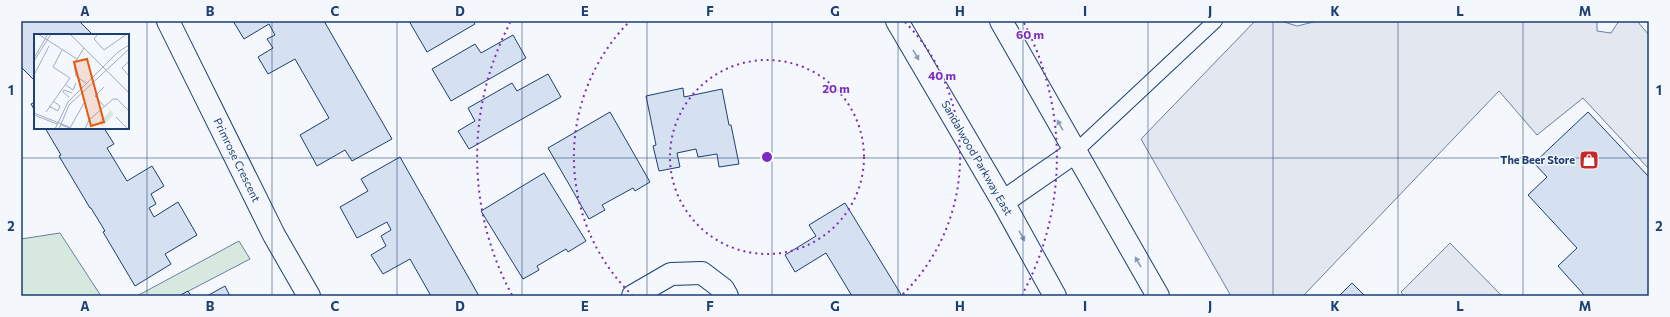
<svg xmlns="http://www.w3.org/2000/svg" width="1670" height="317" viewBox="0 0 1670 317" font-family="Commissioner,sans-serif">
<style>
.green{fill:#d7e8df;stroke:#687fa3}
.parking{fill:#e3e8f0;stroke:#687fa3}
.building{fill:#d5e0f0;stroke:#1d3f73}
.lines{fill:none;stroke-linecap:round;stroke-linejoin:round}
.service-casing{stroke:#1d3f73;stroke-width:16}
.minor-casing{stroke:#1d3f73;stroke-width:24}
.secondary-casing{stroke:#1d3f73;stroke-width:24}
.service{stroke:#f4f7fb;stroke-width:14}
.minor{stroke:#f4f7fb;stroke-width:22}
.secondary{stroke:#f4f7fb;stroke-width:22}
.oneway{fill:#889bb7}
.grid{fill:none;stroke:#1d3f73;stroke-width:1;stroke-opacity:0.55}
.ring{fill:none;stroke:#7b2cbf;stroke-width:2;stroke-dasharray:2 4}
.labels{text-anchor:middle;stroke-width:3;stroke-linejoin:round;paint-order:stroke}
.street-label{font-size:11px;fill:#1d3f73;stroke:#f4f7fb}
.poi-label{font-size:11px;font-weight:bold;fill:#1d3f73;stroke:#f4f7fb;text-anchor:end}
.inset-road{fill:none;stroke:#9eadc5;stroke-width:1}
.view{fill:#e8590c;fill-opacity:0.15;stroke:#e8590c;stroke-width:2}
.inset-edge{fill:none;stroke:#1d3f73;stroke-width:2}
.centre{fill:#7b2cbf;stroke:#f4f7fb;stroke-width:2}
.ring-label{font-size:12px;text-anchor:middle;font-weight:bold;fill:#7b2cbf;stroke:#f4f7fb;stroke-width:3;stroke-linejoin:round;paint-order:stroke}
.neatline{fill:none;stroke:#1d3f73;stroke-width:1.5}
.grid-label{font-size:13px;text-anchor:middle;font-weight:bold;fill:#1d3f73}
</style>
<rect width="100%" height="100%" fill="#f4f7fb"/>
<!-- green -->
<g class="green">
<polygon points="60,233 101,296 21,296 21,239"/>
<polygon points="239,241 250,259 179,296 137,296"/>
</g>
<!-- parking -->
<g class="parking">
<polygon points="1255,21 1281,21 1297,26 1318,21 1597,21 1597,31 1611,33 1619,21 1637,21 1649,35 1649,169 1583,98 1537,135 1499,91 1303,296 1231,296 1141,139"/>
<polygon points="1450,243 1502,296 1404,296 1401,292"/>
</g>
<!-- building -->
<g class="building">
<polygon points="21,21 79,21 91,33 88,35 35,35 35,81 21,67"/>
<polygon points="233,21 324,21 392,139 352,161 345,150 317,166 300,135 329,118 295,59 268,74 258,57 273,48 267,39 275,35 269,24 244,39"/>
<polygon points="409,21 473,21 475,24 427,52"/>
<polygon points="513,35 526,58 451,101 432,69 475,44 481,53"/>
<polygon points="548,74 561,97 469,149 458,131 475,121 468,108 512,83 517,91"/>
<polygon points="683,88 684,97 722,89 729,125 731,125 739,164 719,167 717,154 698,157 696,149 677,153 680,167 659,171 653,146 656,145 646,96"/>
<polygon points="35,102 35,111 31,104"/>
<polygon points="610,112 650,182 635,191 633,188 602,205 605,210 589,219 548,148"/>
<polygon points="1588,112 1649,177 1649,296 1585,296 1558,266 1577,248 1528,195 1547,177 1534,163"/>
<polygon points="45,128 104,128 114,144 107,148 127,181 152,166 164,186 151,194 156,204 149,208 154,217 178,202 197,235 165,254 171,264 135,286 103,232 105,231 91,208 90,208 59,156 61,155"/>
<polygon points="400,157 479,296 431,296 410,259 383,274 371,255 386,246 381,236 391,230 387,222 357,238 340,207 368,191 361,179"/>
<polygon points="544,173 586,241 568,252 566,249 537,266 539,270 523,279 481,211"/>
<polygon points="845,203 902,296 852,296 826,253 795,272 785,255 816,236 809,225"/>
<polygon points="1352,283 1365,296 1339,296"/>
<polygon points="225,286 230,296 207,296"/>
<polygon points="188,291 191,296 179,296"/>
</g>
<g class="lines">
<!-- service casing -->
<g class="service-casing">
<polyline id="service" points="1075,152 1215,21"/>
</g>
<!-- minor casing -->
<g class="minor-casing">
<g id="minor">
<polyline points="168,21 274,235 309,296"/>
<polyline points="633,296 671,274 702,273 723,289 727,296"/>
</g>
</g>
<!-- secondary casing -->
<g class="secondary-casing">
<g id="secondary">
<polyline points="897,21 1003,202 1055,296"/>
<polyline points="1001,21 1158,296"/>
<polyline points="1003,202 1075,152"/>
</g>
</g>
<!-- service -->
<use href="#service" class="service"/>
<!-- minor -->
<use href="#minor" class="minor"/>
<!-- secondary -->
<use href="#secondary" class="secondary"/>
</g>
<!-- one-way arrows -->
<defs><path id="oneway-solid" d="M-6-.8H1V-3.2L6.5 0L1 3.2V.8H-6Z"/></defs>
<g class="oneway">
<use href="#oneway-solid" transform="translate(916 55) rotate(60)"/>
<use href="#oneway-solid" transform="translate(1060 125) rotate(-119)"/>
<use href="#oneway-solid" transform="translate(1022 236) rotate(61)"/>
<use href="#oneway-solid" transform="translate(1138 262) rotate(-120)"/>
</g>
<!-- grid -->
<path class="grid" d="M147,21V296M272,21V296M397,21V296M522,21V296M647,21V296M772,21V296M898,21V296M1023,21V296M1148,21V296M1273,21V296M1398,21V296M1523,21V296M21,158H1649"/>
<!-- distance rings -->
<g class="ring">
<circle cx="767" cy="157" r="97"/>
<path d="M633 296A193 193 0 0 1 629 22M905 22A193 193 0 0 1 901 296"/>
<path d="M512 295A290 290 0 0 1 510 23M1024 23A290 290 0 0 1 1022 295"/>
</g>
<!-- icons -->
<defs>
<g id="shop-square" transform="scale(1)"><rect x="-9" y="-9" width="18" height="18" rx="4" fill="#c62828" stroke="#f4f7fb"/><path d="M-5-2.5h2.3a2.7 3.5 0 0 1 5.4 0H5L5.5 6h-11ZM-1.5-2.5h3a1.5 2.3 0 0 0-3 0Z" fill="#fff"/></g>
</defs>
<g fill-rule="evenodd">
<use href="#shop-square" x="1589" y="160"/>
</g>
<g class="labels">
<!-- street labels -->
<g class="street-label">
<text transform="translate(977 158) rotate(60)" y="4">Sandalwood Parkway East</text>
<text transform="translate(237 160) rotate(64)" y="4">Primrose Crescent</text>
</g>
<!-- poi labels -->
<g class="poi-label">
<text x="1575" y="164">The Beer Store</text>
</g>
</g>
<!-- overview -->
<g transform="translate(34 34)">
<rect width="95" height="95" fill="#f4f7fb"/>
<path d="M73,72L80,80L68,93L66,87L68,84L64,80L69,84L76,77Z" fill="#d7e8df"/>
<path class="inset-road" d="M4,0L43,25M36,0L95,59M64,0L60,5L70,16L93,0M50,14L40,30L42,42L52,49M57,21L76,40M0,24L14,0M0,27L17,0M95,27L88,34L95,42M0,41L15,12M32,51L39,56L42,49M70,53L61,62L70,72M35,63L29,58L30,56L38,59M15,72L24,77L26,72L19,67M12,78L36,44L19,33L28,16M0,79L35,93M0,81L23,90M82,83L94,95M27,91L39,95M36,94L50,69M21,95L34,68L84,18L95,11M25,95L35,71L95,15M51,95L55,86L79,65H83L95,77"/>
<path class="view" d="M53,25L70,88L57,92L40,28Z"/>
<rect width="95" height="95" class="inset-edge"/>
</g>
<circle cx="767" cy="157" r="6" class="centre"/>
<g class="ring-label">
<text x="1030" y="39">60 m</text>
<text x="942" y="80">40 m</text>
<text x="836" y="93">20 m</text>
</g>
<!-- border -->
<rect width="1670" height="317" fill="none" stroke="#f4f7fb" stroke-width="44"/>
<rect x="22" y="22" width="1626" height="273" class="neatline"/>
<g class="grid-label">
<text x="85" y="16">A</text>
<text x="210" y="16">B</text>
<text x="335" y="16">C</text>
<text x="460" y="16">D</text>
<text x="585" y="16">E</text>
<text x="710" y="16">F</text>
<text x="835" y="16">G</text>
<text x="960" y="16">H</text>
<text x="1085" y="16">I</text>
<text x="1210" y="16">J</text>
<text x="1335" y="16">K</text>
<text x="1460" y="16">L</text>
<text x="1585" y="16">M</text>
<text x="11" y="95">1</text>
<text x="1659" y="95">1</text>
<text x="11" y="231">2</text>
<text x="1659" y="231">2</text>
<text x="85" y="311">A</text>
<text x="210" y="311">B</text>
<text x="335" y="311">C</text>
<text x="460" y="311">D</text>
<text x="585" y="311">E</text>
<text x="710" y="311">F</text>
<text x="835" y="311">G</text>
<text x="960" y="311">H</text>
<text x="1085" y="311">I</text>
<text x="1210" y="311">J</text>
<text x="1335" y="311">K</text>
<text x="1460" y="311">L</text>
<text x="1585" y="311">M</text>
</g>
</svg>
